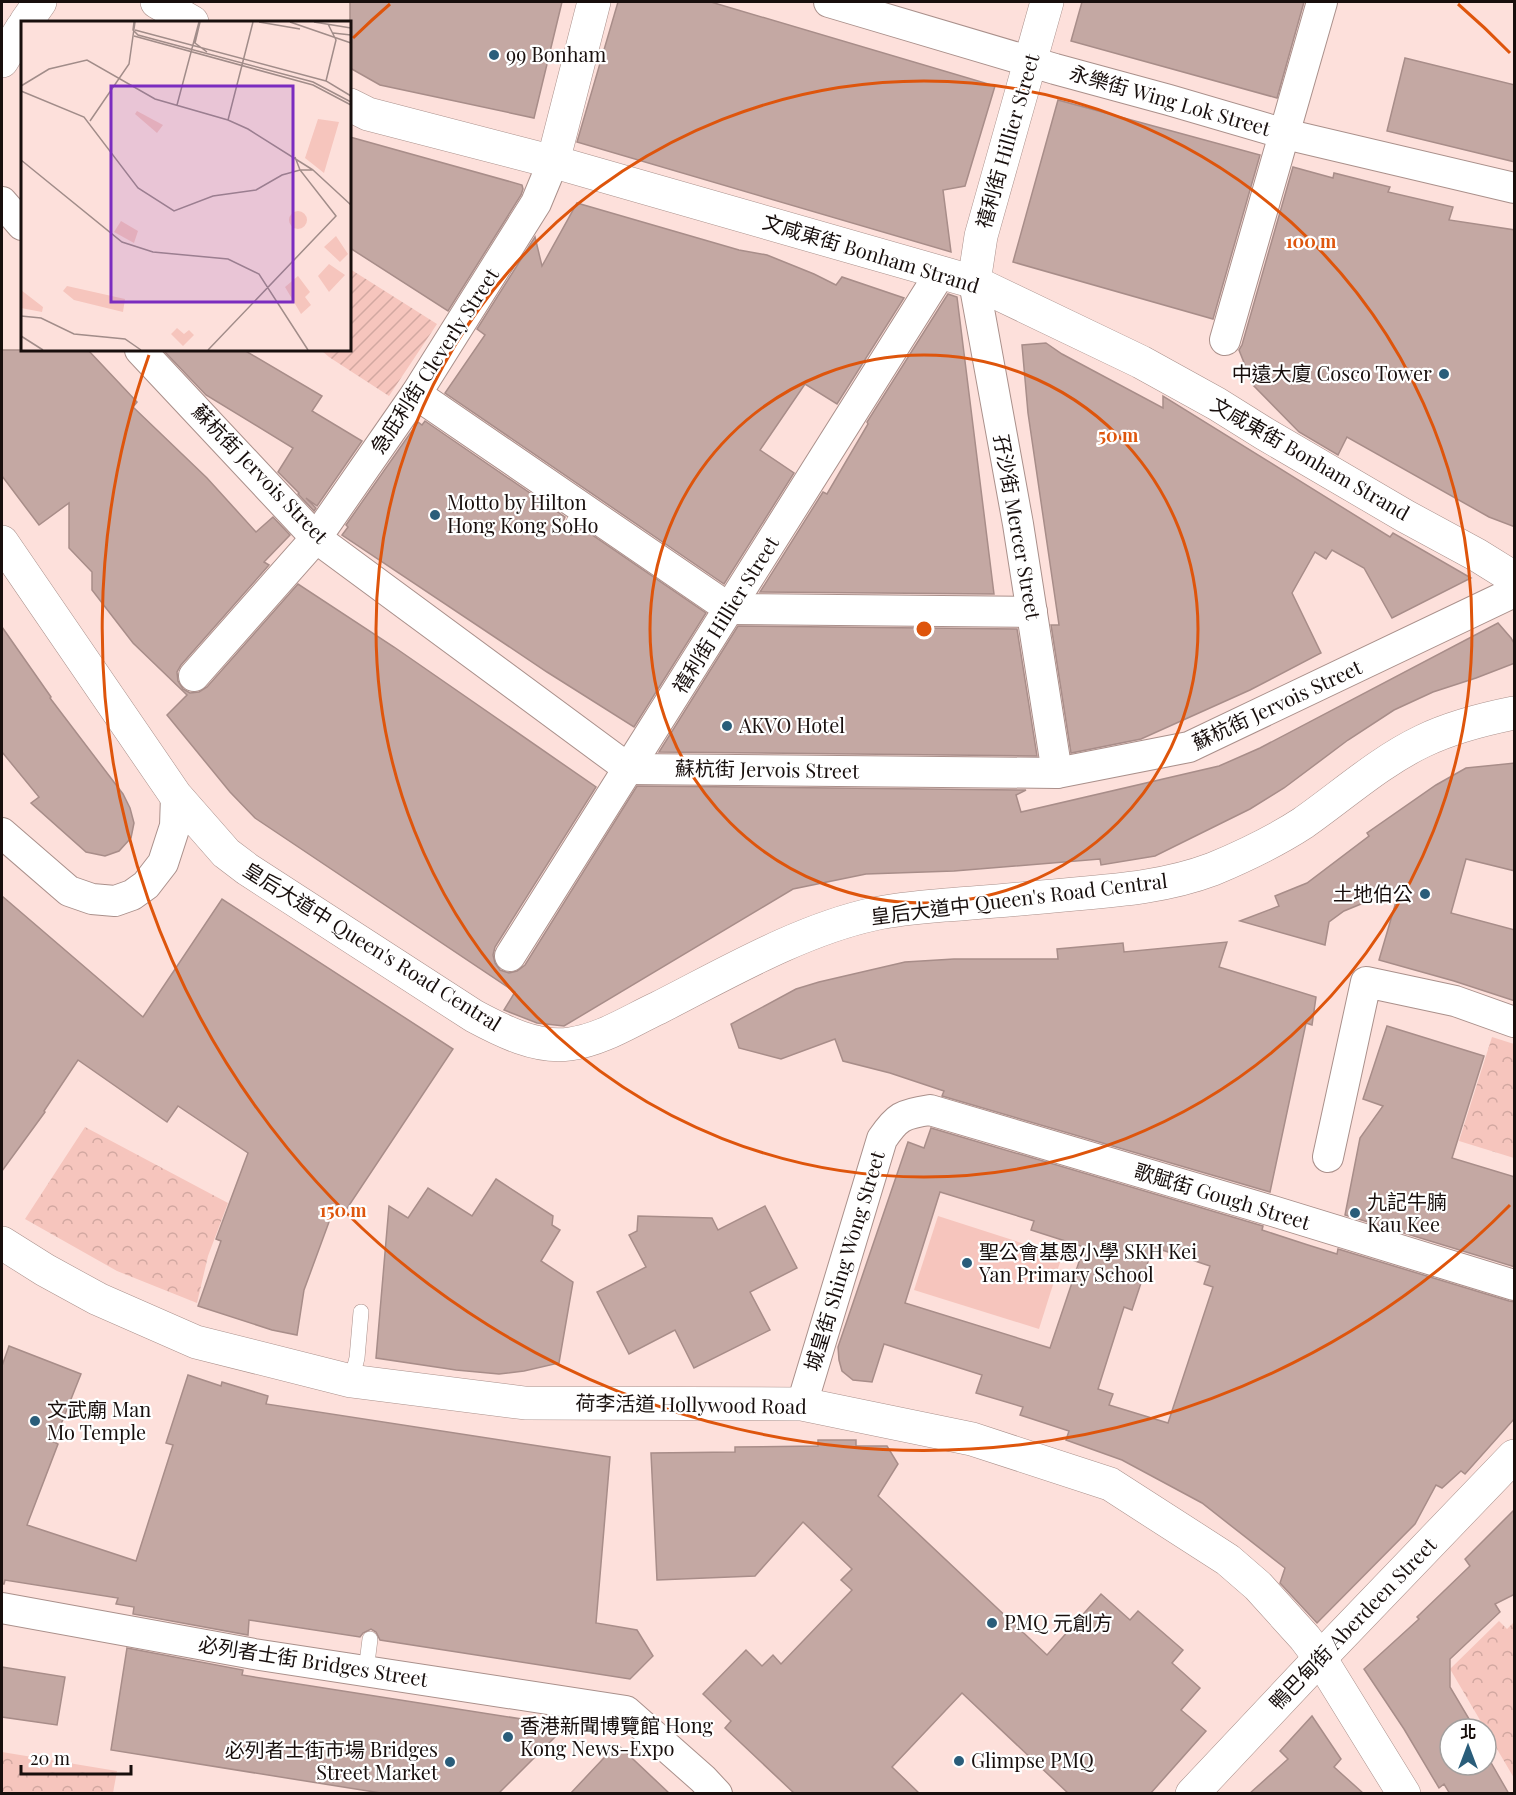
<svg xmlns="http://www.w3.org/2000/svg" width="1516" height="1795" viewBox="0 0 1516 1795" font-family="'Playfair Display','Noto Sans TC',serif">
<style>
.forest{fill:url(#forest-crowns)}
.garden{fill:url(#garden-furrows)}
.pitch{fill:#f6c5bd}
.building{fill:#c4a8a3;stroke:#a88d89;stroke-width:1.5;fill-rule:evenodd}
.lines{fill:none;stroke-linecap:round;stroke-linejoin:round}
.lane-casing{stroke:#aa908b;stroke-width:16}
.street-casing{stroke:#aa908b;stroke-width:32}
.secondary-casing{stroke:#aa908b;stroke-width:34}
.lane{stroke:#fff;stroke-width:15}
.street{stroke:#fff;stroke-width:30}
.secondary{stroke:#fff;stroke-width:33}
.ring{fill:none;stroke:#de550c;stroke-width:3}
.poi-dot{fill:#2a5d7a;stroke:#fff;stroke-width:2}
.labels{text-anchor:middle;stroke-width:4.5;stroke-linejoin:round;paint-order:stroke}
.poi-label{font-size:20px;fill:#180f0d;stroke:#fff;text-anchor:start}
.street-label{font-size:20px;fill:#180f0d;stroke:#fff}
.inset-road{fill:none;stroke:#a18c89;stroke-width:1.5}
.view{fill:#7b2cbf;fill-opacity:0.15;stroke:#7b2cbf;stroke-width:3}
.inset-edge{fill:none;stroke:#180f0d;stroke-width:3}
.centre{fill:#de550c;stroke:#fff;stroke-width:3}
.ring-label{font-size:18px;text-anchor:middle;font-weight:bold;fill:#de550c;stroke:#fff;stroke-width:4.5;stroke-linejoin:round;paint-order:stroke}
</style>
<defs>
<pattern id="forest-crowns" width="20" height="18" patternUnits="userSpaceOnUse" patternTransform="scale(1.5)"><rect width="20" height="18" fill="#f6c5bd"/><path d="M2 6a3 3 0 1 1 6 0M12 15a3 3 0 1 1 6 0" fill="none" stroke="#d2a8a1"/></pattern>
<pattern id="garden-furrows" width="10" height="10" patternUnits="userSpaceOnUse" patternTransform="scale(1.5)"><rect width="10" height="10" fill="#f6c5bd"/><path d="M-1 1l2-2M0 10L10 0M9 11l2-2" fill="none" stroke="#d2a8a1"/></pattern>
</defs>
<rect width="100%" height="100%" fill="#fde0db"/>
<!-- forest -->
<g class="forest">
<polygon points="1492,1037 1514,1044 1514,1158 1459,1141"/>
<polygon points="85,1127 228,1203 208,1256 197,1303 117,1271 25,1219"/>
<polygon points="1499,1621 1507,1629 1514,1622 1514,1778 1450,1669"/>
<polygon points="2,1752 117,1771 113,1793 2,1793"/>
</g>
<!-- garden -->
<polygon class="garden" points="350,269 437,324 389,396 329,357 321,350 350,350"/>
<!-- pitch -->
<polygon class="pitch" points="938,1216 1062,1256 1039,1329 914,1290"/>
<!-- building -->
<g class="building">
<polygon points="350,2 562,2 534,118 380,85 350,68"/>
<polygon points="618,2 711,2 995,86 965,186 943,190 951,252 577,142"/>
<polygon points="1082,2 1304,2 1277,98 1071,41"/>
<polygon points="1405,58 1515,85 1515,162 1387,131"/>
<polygon points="1058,100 1260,155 1213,319 1013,262"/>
<polygon points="350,137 522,185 523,189 521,195 448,311 350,248"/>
<polygon points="1293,167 1333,178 1334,173 1390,187 1388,192 1453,207 1449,220 1515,230 1515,527 1489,517 1347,437 1338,455 1299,432 1253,385 1239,350 1242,345"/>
<polygon points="577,203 739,250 767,255 814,274 836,285 842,277 904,298 837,404 805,384 760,450 794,473 724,584 445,393 485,335 477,329 535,237 542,266"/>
<polygon points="948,294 957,297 994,594 760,592 823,492 827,494 868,424 867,422"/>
<polygon points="1046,343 1062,354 1163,408 1163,396 1390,537 1393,533 1471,578 1392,618 1364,568 1332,550 1326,559 1315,552 1292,593 1321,653 1250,690 1141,739 1071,753 1051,625 1059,625 1028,413 1022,345"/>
<polygon points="2,350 88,350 137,402 133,407 207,478 256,532 273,517 290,535 264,562 269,565 181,665 177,672 178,681 183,689 190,693 199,692 207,687 298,584 394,647 596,787 495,947 493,955 495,963 500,970 509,973 517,971 525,965 637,786 1026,790 1016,795 1021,812 1219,766 1260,748 1498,623 1511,638 1515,645 1515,663 1476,678 1433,692 1394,710 1348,740 1284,788 1250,809 1155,856 1101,865 1100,859 954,871 866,874 793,889 564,1026 537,1023 504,1010 515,992 255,818 230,792 167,715 187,695 133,643 92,590 92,572 69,548 69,503 39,525 2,476"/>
<polygon points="163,350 244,350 322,396 312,411 362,441 317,506 306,498 316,508 314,511 298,494 299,493 278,472 293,448 206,395"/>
<polygon points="425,421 565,517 562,525 566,533 571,535 576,534 582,528 706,613 634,727 547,672 342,535 348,527 346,525 418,422 422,425"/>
<polygon points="738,626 1017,629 1037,756 659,752"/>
<polygon points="2,627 51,697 50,698 123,794 130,808 134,823 131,838 119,851 105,856 86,852 31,803 39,797 2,752"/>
<polygon points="1515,763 1515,871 1466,859 1451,913 1515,930 1515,1001 1454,981 1379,960 1400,888 1344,911 1329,922 1325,945 1240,921 1279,906 1275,896 1307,883 1369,836 1367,833 1436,785 1466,768"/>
<polygon points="2,896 143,1017 222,899 453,1049 342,1216 333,1211 304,1290 297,1335 272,1330 198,1306 221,1241 216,1239 248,1153 178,1106 167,1122 78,1060 44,1111 45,1112 2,1171"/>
<polygon points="1227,942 1219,967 1316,997 1312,1025 1306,1023 1270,1192 942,1096 944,1091 890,1073 843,1061 835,1039 781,1059 739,1048 731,1024 796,989 819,982 905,962 954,959 1058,959 1057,949 1123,943 1124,952"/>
<polygon points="1387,1026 1484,1056 1452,1158 1515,1177 1515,1267 1345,1215 1360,1138 1383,1106 1363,1099"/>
<path d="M931,1128L1263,1226L1262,1230L1308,1245L1337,1254L1338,1249L1509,1301L1515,1302V1418L1465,1474L1461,1471L1442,1488L1436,1485L1415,1524L1317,1623L1280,1583L1285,1568L1202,1503L1122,1460L1066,1440L1069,1431L1020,1415L1023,1407L976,1393L982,1375L884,1344L872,1382L853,1380L842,1371L839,1360L838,1347L908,1142L924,1148ZM940,1192L1034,1221L1031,1230L1084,1247L1050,1348L905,1303ZM1153,1247L1210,1266L1204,1284L1213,1287L1168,1423L1109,1405L1113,1394L1098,1389L1124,1307L1132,1310Z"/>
<polygon points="496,1179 553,1216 552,1225 560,1230 541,1261 573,1282 559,1363 524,1371 499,1374 456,1370 376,1358 389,1206 408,1218 428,1188 472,1216"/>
<polygon points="765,1206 797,1268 750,1292 770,1330 694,1368 675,1330 629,1354 597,1292 646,1267 629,1235 637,1231 638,1216 712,1218 718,1230"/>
<polygon points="9,1346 81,1374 54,1442 58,1444 27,1525 136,1561 173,1445 166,1443 188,1375 221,1386 222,1382 268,1396 266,1404 610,1457 596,1623 637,1630 653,1656 630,1679 380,1640 376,1632 371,1629 363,1633 360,1637 249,1620 248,1635 133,1614 134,1607 116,1604 118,1598 5,1580 4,1584 2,1584 2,1366"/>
<polygon points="818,1440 856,1440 856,1446 887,1446 898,1464 878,1496 1047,1655 1101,1594 1130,1620 1138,1611 1183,1650 1172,1663 1200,1688 1181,1710 1206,1731 1150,1794 1069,1794 962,1693 892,1767 920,1794 795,1794 725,1728 731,1721 703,1694 746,1650 762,1666 773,1655 781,1664 852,1590 841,1580 852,1569 803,1522 755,1576 657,1580 651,1453 735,1452 735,1447 818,1446"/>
<polygon points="1515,1509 1515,1594 1495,1604 1500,1612 1450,1659 1450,1687 1475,1729 1450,1729 1450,1765 1486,1765 1486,1754 1509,1794 1450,1794 1444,1784 1439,1788 1404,1729 1364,1669 1419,1619 1417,1617 1470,1566 1465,1559"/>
<polygon points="127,1648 243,1670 242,1675 566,1726 498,1794 387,1794 111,1750"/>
<polygon points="2,1667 65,1677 57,1725 2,1717"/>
<polygon points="1312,1716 1341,1759 1334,1767 1364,1794 1249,1794 1288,1759 1280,1751"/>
<polygon points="617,1744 670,1794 570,1794"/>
</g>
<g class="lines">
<!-- lane casing -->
<g class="lane-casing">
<g id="lane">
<polyline points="572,525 583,508"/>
<polyline points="351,1381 357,1358 361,1312"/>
<polyline points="366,1671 370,1639"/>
</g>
</g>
<!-- street casing -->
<g class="street-casing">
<g id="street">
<polyline points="829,2 1055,69 1169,100 1285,134 1514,188"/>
<polyline points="2,202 22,225"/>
<polyline points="974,282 1018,524 1057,773"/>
<polyline points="1225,340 1322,2"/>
<polyline points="140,350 316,538 629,769 1057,773 1189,747 1514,592"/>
<polyline points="416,394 730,609 1032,612"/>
<polyline points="194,676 316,538 416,394 536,203 553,162"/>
<polyline points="2,833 69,891 92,899 115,901 132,895 146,885 163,863 175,826 176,796"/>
<polyline points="510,956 941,272"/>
<polyline points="1328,1157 1366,982 1455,1001 1514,1022"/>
<path d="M802,1404L882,1139C897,1117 902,1114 930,1110L1276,1212L1514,1285"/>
<polyline points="2,1608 254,1654 626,1711 703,1779 717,1794"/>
</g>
</g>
<!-- secondary casing -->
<g class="secondary-casing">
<g id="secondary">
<polyline points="157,2 192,22"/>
<polyline points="26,22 40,2"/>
<polyline points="2,61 22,28"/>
<polyline points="350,105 368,114 565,165 974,282 1141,362 1217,404 1265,434 1405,516 1477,555 1514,578"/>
<polyline points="553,162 594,2"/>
<polyline points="974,282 981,236 1047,2"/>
<path d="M2,542L176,796L226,853L247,869L474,1016C502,1031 537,1049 570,1044C601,1040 630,1021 658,1008C725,974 800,930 874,914C897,909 922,907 946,905C989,902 1032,898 1075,894C1122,890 1168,886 1213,869C1244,856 1274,842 1303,823C1343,795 1379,762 1423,741C1452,727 1484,719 1514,713"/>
<polyline points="2,1243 45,1270 98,1299 196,1342 351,1381 525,1403 802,1404 972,1439 1110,1484 1228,1560 1258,1586 1305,1638 1320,1658 1404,1794"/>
<polyline points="1192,1794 1320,1658 1514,1456"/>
</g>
</g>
<!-- lane -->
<use href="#lane" class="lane"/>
<!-- street -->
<use href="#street" class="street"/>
<!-- secondary -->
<use href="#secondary" class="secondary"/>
</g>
<!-- distance rings -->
<g class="ring">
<circle cx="924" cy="629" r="274"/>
<circle cx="924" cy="629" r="548"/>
<path d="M1510 1205A822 822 0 0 1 149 355M353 38A822 822 0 0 1 390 4M1458 4A822 822 0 0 1 1510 53"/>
</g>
<!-- markers -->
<g class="poi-dot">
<circle cx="494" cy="55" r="6"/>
<circle cx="1444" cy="374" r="6"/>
<circle cx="435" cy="515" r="6"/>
<circle cx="727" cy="726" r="6"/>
<circle cx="1425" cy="894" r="6"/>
<circle cx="1355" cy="1213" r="6"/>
<circle cx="967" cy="1263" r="6"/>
<circle cx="35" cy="1421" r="6"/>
<circle cx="992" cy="1623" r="6"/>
<circle cx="508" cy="1737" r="6"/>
<circle cx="959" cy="1761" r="6"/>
<circle cx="450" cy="1762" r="6"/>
</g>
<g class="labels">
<!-- poi labels -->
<g class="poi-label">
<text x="506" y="62">99 Bonham</text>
<text x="1432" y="381" text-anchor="end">中遠大廈 Cosco Tower</text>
<text x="447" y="510">Motto by Hilton<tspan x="447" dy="23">Hong Kong SoHo</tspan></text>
<text x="739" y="733">AKVO Hotel</text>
<text x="1413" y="901" text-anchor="end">土地伯公</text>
<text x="1367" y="1209">九記牛腩<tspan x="1367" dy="23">Kau Kee</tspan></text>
<text x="979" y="1259">聖公會基恩小學 SKH Kei<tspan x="979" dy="23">Yan Primary School</tspan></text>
<text x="47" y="1417">文武廟 Man<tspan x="47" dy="23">Mo Temple</tspan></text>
<text x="1004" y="1630">PMQ 元創方</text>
<text x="520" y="1733">香港新聞博覽館 Hong<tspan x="520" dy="23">Kong News-Expo</tspan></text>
<text x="438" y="1757" text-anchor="end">必列者士街市場 Bridges<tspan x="438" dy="23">Street Market</tspan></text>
<text x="971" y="1768">Glimpse PMQ</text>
</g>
<!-- street labels -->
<g class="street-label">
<text transform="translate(1170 101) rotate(16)" y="7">永樂街 Wing Lok Street</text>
<text transform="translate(1008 141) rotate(-74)" y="7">禧利街 Hillier Street</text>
<text transform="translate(871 254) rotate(17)" y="7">文咸東街 Bonham Strand</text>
<text transform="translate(435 361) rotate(-57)" y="7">急庇利街 Cleverly Street</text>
<text transform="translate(1310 459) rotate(30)" y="7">文咸東街 Bonham Strand</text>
<text transform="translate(260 474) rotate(46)" y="7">蘇杭街 Jervois Street</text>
<text transform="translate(1017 527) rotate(80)" y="7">孖沙街 Mercer Street</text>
<text transform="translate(726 615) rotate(-58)" y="7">禧利街 Hillier Street</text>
<text transform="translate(1277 705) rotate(-25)" y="7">蘇杭街 Jervois Street</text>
<text transform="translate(767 770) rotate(1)" y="7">蘇杭街 Jervois Street</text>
<text transform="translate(1019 899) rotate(-7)" y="7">皇后大道中 Queen's Road Central</text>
<text transform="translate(372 947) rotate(32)" y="7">皇后大道中 Queen's Road Central</text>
<text transform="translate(1222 1197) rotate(17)" y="7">歌賦街 Gough Street</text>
<text transform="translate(845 1261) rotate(-73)" y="7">城皇街 Shing Wong Street</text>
<text transform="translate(691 1405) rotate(1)" y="7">荷李活道 Hollywood Road</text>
<text transform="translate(1353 1624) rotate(-46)" y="7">鴨巴甸街 Aberdeen Street</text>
<text transform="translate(313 1662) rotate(9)" y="7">必列者士街 Bridges Street</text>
</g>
</g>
<!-- overview -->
<g transform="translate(21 21)">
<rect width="330" height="330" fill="#fde0db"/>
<path d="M268 199a9 9 0 1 1 18 0a9 9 0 1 1-18 0ZM100,200L117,210L113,222L93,211ZM315,215L327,233L319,241L303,226ZM308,243L324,254L308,271L297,255ZM277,255L289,271L284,276L290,284L280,293L264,266ZM46,265L104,278L102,291L53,279L42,270ZM0,269L22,286L21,291L0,287ZM156,307L163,313L168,309L173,314L162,325L150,313Z" fill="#f6c5bd"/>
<path d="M116,90L142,104L136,112L114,93ZM297,98L318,101L303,152L284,137Z" fill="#f6c5bd"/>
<path class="inset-road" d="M113,1L112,9L117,14L292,61L330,81M179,1L174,22L186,31M238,1L279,8M269,1L330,22M293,1L330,7M307,3L315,19L305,60L330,75M114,9L305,60M312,12L330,14M113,15L292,64L330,84M0,65L28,48L66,39L134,78L207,99L227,108L292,149M0,70L63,96L117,167L153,190L192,175L235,169L261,154L279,149H292L330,184M156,84L178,1M207,99L232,1M69,100L108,43L114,1M0,139L101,221L132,231L207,238L238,253L287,329M0,295L20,297L53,313L104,318L120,329M0,315L22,329M187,329L315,195L279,149L274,136"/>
<path class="view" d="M90,65H272V281H90Z"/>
<rect width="330" height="330" class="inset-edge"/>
</g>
<circle cx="924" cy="629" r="9" class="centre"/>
<g class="ring-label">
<text x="1311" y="248">100 m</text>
<text x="1118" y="442">50 m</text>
<text x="343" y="1217">150 m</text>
</g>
<!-- border -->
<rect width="1516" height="1795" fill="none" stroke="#180f0d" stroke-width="6"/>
<!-- north arrow -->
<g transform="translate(1468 1747)"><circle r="28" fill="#ffffff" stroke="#a39f9e" stroke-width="1.5"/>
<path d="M0-4.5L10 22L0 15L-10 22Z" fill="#2a5d7a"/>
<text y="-9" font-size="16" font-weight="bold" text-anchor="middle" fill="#180f0d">北</text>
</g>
<!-- scale -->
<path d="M21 1765v9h110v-9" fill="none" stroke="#180f0d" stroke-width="3"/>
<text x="30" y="1765" font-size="18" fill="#180f0d" stroke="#ffffff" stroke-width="4.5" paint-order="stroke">20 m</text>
</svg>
